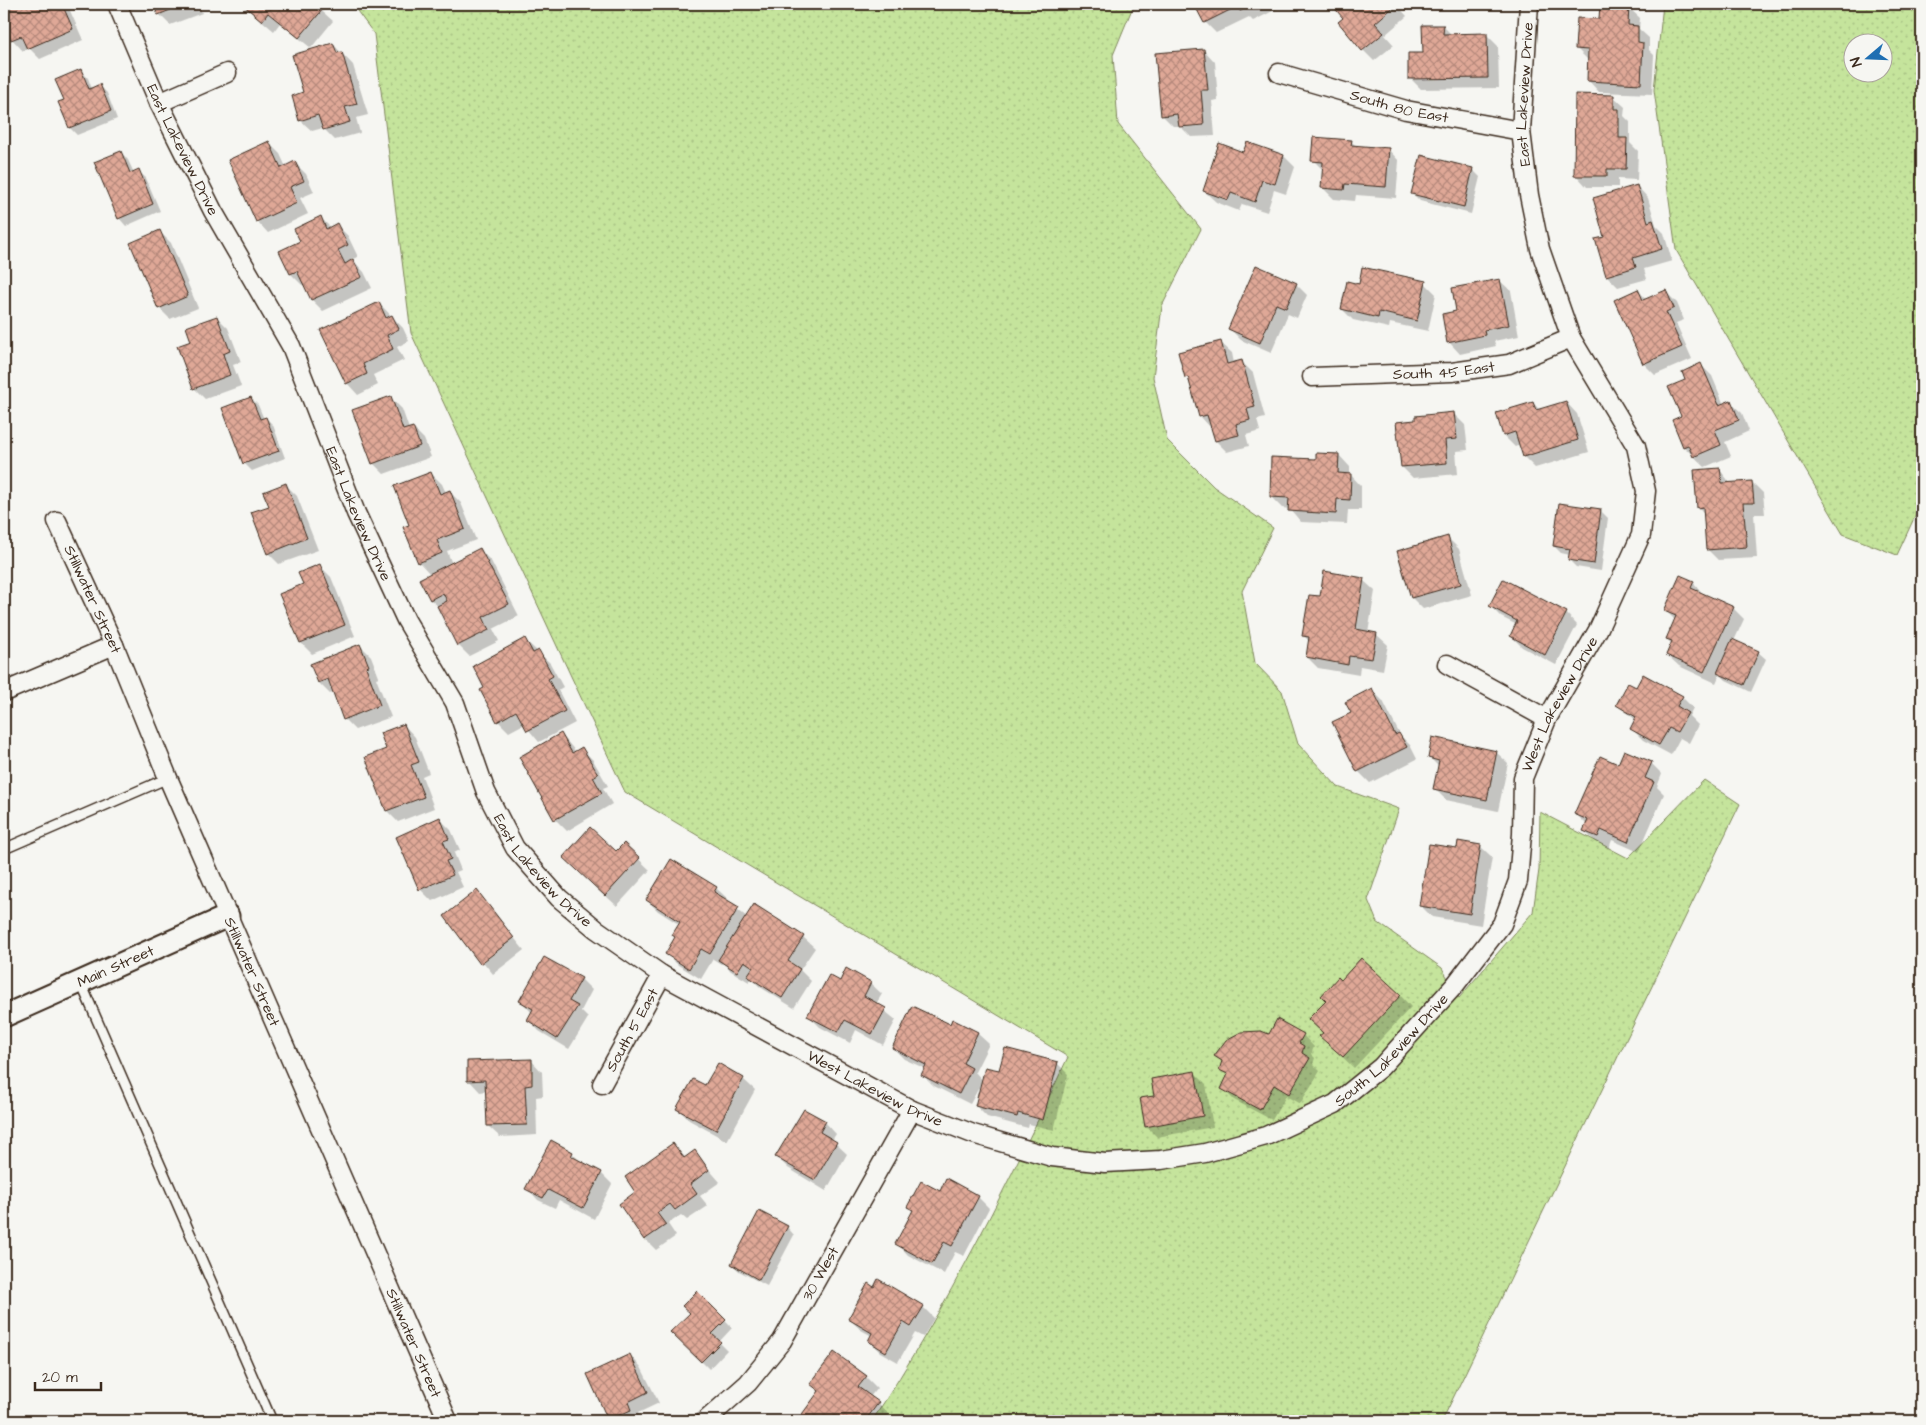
<svg xmlns="http://www.w3.org/2000/svg" width="1926" height="1425" viewBox="0 0 1926 1425" font-family="'Architects Daughter',sans-serif">
<style>
.grass{fill:url(#grass-dots);stroke:#80875d;fill-rule:evenodd}
.shadow{fill:#0003}
.building{fill:url(#building-cross-hatch);stroke:#3b2a1e}
.lines{fill:none;stroke-linecap:round;stroke-linejoin:round}
.service-casing{stroke:#3b2a1e;stroke-width:12}
.minor-casing{stroke:#3b2a1e;stroke-width:21}
.tertiary-casing{stroke:#3b2a1e;stroke-width:25}
.service{stroke:#f6f6f2;stroke-width:9}
.minor{stroke:#f6f6f2;stroke-width:18}
.tertiary{stroke:#f6f6f2;stroke-width:21}
.labels{text-anchor:middle;stroke-width:4;stroke-linejoin:round;paint-order:stroke}
.street-label{font-size:15px;fill:#3b2a1e;stroke:#f6f6f2}
</style>
<defs>
<pattern id="grass-dots" width="8" height="8" patternUnits="userSpaceOnUse" patternTransform="scale(1.25)"><rect width="8" height="8" fill="#c5e49c"/><path d="M2 2h.1M6 6h.1" fill="none" stroke="#aac486" stroke-width="1.8" stroke-linecap="round"/></pattern>
<pattern id="building-cross-hatch" width="8" height="8" patternUnits="userSpaceOnUse" patternTransform="scale(1.25)"><rect width="8" height="8" fill="#dfa897"/><path d="M0 0l8 8M0 8l8-8" fill="none" stroke="#b6897b"/></pattern>
</defs>
<rect width="100%" height="100%" fill="#f6f6f2"/>
<filter id="ink" filterUnits="userSpaceOnUse"><feTurbulence type="fractalNoise" baseFrequency=".02" numOctaves="2"/><feDisplacementMap in="SourceGraphic" scale="10" xChannelSelector="R" yChannelSelector="G"/><feConvolveMatrix kernelMatrix="1 2 1 2 8 2 1 2 1" color-interpolation-filters="sRGB"/></filter>
<g filter="url(#ink)">
<!-- grass -->
<g class="grass">
<path d="M352,4H1134L1113,55L1118,124L1201,229L1162,306L1153,377L1167,440L1214,487L1273,528L1242,591L1255,663L1282,691L1298,744L1338,787L1399,809L1368,900L1377,922L1442,968L1459,998L1533,912L1539,870L1540,812L1628,858L1704,780L1740,804L1442,1421H872C948,1306 1009,1182 1068,1057L625,792L411,333L374,34Z"/>
<path d="M1663,4H1922V501L1897,555L1843,534L1676,250L1654,90ZM1854,42H1884V72H1854Z"/>
</g>
<!-- shadow -->
<g class="shadow">
<polygon points="4,4 67,4 83,40 40,59 29,48 23,51 12,39 4,21"/>
<polygon points="155,4 208,4 200,7 202,13 170,25 159,14"/>
<polygon points="242,4 314,4 333,21 311,48 280,23 274,31"/>
<polygon points="700,4 725,4 703,7"/>
<polygon points="1196,4 1287,4 1253,21 1249,17 1216,33 1205,22"/>
<polygon points="1332,4 1396,4 1407,16 1385,35 1394,45 1374,61 1363,50 1345,19"/>
<polygon points="1628,7 1640,18 1639,29 1649,38 1649,50 1654,55 1652,94 1599,92 1588,80 1588,60 1577,49 1601,20"/>
<polygon points="1443,26 1452,35 1487,35 1498,46 1499,88 1421,89 1410,78"/>
<polygon points="333,44 353,65 368,115 356,118 360,133 335,140 323,128 312,131 300,120 305,93"/>
<polygon points="1204,50 1215,62 1218,100 1212,101 1215,136 1191,137 1180,126 1173,126 1162,115"/>
<polygon points="81,71 88,78 92,89 100,86 107,93 117,119 77,135 70,128 60,103 66,101"/>
<polygon points="1613,96 1625,107 1624,116 1630,122 1630,143 1638,151 1637,180 1618,179 1618,187 1587,187 1576,175"/>
<polygon points="1351,141 1357,147 1388,149 1399,161 1396,198 1356,195 1355,201 1334,199 1323,188 1324,171 1313,160"/>
<polygon points="268,142 280,154 286,167 295,163 306,174 314,192 300,198 308,214 268,233 257,221"/>
<polygon points="1247,144 1284,156 1295,167 1286,194 1274,190 1267,212 1242,204 1239,211 1216,202 1204,191 1244,153"/>
<polygon points="121,152 128,160 134,173 138,171 146,178 160,211 126,226 119,218"/>
<polygon points="1422,157 1473,170 1480,177 1471,214 1420,201 1413,194"/>
<polygon points="1637,186 1648,198 1656,225 1664,233 1672,261 1644,269 1647,279 1618,287 1607,276 1596,240 1606,237"/>
<polygon points="321,218 331,228 337,225 348,236 358,257 352,259 364,272 372,288 323,311 312,300 305,284 302,285 291,274 302,242"/>
<polygon points="160,232 171,243 198,308 170,319 159,308"/>
<polygon points="1499,280 1511,291 1519,336 1494,341 1496,346 1460,354 1449,342 1458,312"/>
<polygon points="1425,283 1436,294 1428,331 1390,323 1389,328 1353,320 1342,309 1359,285"/>
<polygon points="1296,284 1307,295 1297,318 1288,314 1271,353 1241,340 1230,329"/>
<polygon points="1638,290 1647,300 1666,292 1677,303 1684,320 1676,323 1692,359 1655,375 1644,364 1616,300"/>
<polygon points="379,303 403,328 409,341 397,347 404,360 373,375 378,385 358,395 347,383"/>
<polygon points="217,317 228,328 241,362 233,365 241,386 205,399 194,388 193,341"/>
<polygon points="1220,342 1232,353 1234,363 1241,361 1253,373 1265,418 1257,420 1260,431 1246,435 1249,446 1227,452 1216,441 1211,428 1200,416 1179,353"/>
<polygon points="1701,365 1712,376 1724,405 1730,402 1742,413 1749,431 1725,442 1731,456 1705,467 1684,447 1674,421 1683,417"/>
<polygon points="390,397 402,409 409,429 413,428 424,439 431,457 384,474 373,463"/>
<polygon points="251,398 258,405 264,419 266,418 273,425 285,458 252,471 244,463"/>
<polygon points="1566,402 1577,414 1589,452 1535,468 1524,457 1520,445 1515,447 1504,436 1533,403 1540,410"/>
<polygon points="1454,414 1465,425 1468,450 1456,451 1458,474 1413,478 1402,467 1416,422"/>
<polygon points="1339,455 1350,467 1350,474 1361,486 1361,510 1348,510 1347,524 1301,522 1290,509 1282,508 1271,497 1317,461"/>
<polygon points="1720,470 1731,484 1752,482 1763,493 1765,514 1754,514 1757,558 1718,560 1707,549 1704,513 1698,507"/>
<polygon points="431,473 442,484 446,493 450,492 461,503 476,540 447,551 452,564 480,550 491,561 519,616 493,629 499,641 469,656 458,645 439,607 431,600 421,580 431,575 419,562 411,526"/>
<polygon points="286,485 297,496 318,550 279,564 268,553 270,506"/>
<polygon points="1560,505 1601,511 1608,518 1601,571 1576,567 1569,560 1570,555 1561,553 1554,546"/>
<polygon points="1447,537 1459,549 1472,595 1423,609 1412,598"/>
<polygon points="320,566 331,577 355,636 312,654 301,643 305,585"/>
<polygon points="1363,580 1375,591 1368,633 1376,634 1388,645 1383,670 1360,666 1359,675 1318,668 1307,657 1310,642 1304,636 1321,598"/>
<polygon points="1693,582 1704,595 1733,608 1744,619 1734,641 1758,652 1766,659 1751,692 1726,680 1720,674 1716,683 1679,666 1667,655 1672,644 1667,639 1675,620 1666,611"/>
<polygon points="1490,606 1566,613 1577,625 1556,665 1522,647 1511,636 1517,625 1501,617"/>
<polygon points="525,640 550,663 563,687 558,690 575,723 539,742 524,724 509,732 498,721 486,688"/>
<polygon points="360,645 371,656 379,677 376,678 391,717 355,730 344,719 334,692 330,694 319,683"/>
<polygon points="1636,689 1682,697 1693,708 1689,716 1698,725 1689,743 1680,738 1671,755 1643,740 1631,728 1636,720 1617,705"/>
<polygon points="1372,690 1383,701 1400,735 1410,745 1417,759 1370,783 1358,771 1334,723 1352,714"/>
<polygon points="404,725 415,737 429,773 422,776 434,808 398,822 387,811 367,758 388,750"/>
<polygon points="561,734 576,752 582,749 593,760 608,786 603,788 612,804 567,831 555,819 520,758"/>
<polygon points="1496,752 1508,763 1498,811 1446,800 1434,788 1439,767 1430,758"/>
<polygon points="1651,763 1662,774 1657,787 1664,794 1639,852 1612,840 1609,848 1596,842 1584,831 1587,825 1576,814 1618,766"/>
<polygon points="440,819 451,830 460,850 454,853 461,870 456,872 463,887 432,901 420,889"/>
<polygon points="624,845 650,870 617,906 575,868 616,853"/>
<polygon points="1480,846 1492,857 1481,925 1432,917 1421,906 1458,850"/>
<polygon points="716,888 728,899 726,901 747,917 754,906 803,937 815,948 800,970 811,981 794,1008 760,987 751,978 749,982 731,971 723,963 721,964 713,959 701,979 678,965 667,954 676,938 680,925 658,911 647,900"/>
<polygon points="477,892 524,950 493,974 446,916"/>
<polygon points="581,979 592,990 581,1011 588,1018 569,1049 539,1031 528,1019 532,1013 521,1001"/>
<polygon points="1341,982 1400,995 1411,1007 1354,1068 1332,1047 1324,1033 1327,1001"/>
<polygon points="840,983 870,983 882,994 876,1004 896,1020 883,1045 856,1030 850,1043 820,1027 808,1015"/>
<polygon points="950,1026 977,1033 989,1044 975,1072 983,1081 1000,1072 1057,1063 1068,1074 1054,1130 1029,1124 1028,1128 987,1117 976,1106 982,1082 970,1104 934,1086 923,1075 926,1069 904,1059 893,1048"/>
<polygon points="1303,1035 1314,1047 1311,1054 1315,1058 1313,1064 1320,1071 1300,1104 1286,1096 1272,1120 1234,1100 1223,1089 1228,1077 1220,1069 1223,1063 1216,1056"/>
<polygon points="531,1060 542,1072 543,1096 536,1097 537,1135 500,1137 488,1126 487,1091 480,1092 469,1080"/>
<polygon points="1195,1073 1206,1084 1213,1127 1157,1137 1146,1126 1155,1097"/>
<polygon points="743,1079 755,1090 727,1141 689,1120 678,1109 706,1087"/>
<polygon points="825,1122 836,1134 832,1140 847,1154 826,1191 788,1168 777,1157"/>
<polygon points="673,1145 686,1158 694,1152 720,1182 700,1196 708,1206 687,1220 681,1215 668,1224 676,1236 656,1250 645,1239 637,1192"/>
<polygon points="572,1153 583,1164 601,1173 612,1184 594,1219 559,1200 555,1208 538,1200 527,1188"/>
<polygon points="940,1193 978,1197 989,1208 964,1256 955,1252 944,1274 908,1255 897,1243 913,1212 909,1207"/>
<polygon points="787,1227 794,1235 767,1286 739,1271 732,1264"/>
<polygon points="874,1288 923,1307 934,1318 923,1337 915,1333 898,1362 880,1352 869,1341 872,1336 861,1330 849,1319"/>
<polygon points="697,1292 732,1328 719,1342 727,1350 709,1369 672,1332 691,1313"/>
<polygon points="630,1355 641,1367 659,1403 638,1413 641,1421 611,1421 609,1419"/>
<polygon points="866,1377 877,1388 870,1397 889,1414 884,1421 798,1421 820,1392"/>
</g>
<!-- building -->
<g class="building">
<polygon points="4,4 62,4 73,29 27,49 21,36 11,40 4,24"/>
<polygon points="153,4 185,4 158,15"/>
<polygon points="242,4 316,4 323,9 299,38 268,13 262,21"/>
<polygon points="1194,4 1255,4 1240,11 1238,6 1204,23"/>
<polygon points="1331,4 1397,4 1375,23 1384,33 1362,51 1338,22 1343,18"/>
<polygon points="1600,4 1629,5 1628,25 1638,26 1638,42 1643,43 1641,84 1587,81 1588,50 1575,49 1577,18 1599,19"/>
<polygon points="1422,25 1444,25 1443,34 1487,33 1488,78 1408,79 1408,53 1423,53"/>
<polygon points="333,43 337,53 342,52 357,104 345,107 350,122 323,130 318,115 299,121 292,96 303,92 292,55"/>
<polygon points="1204,49 1208,90 1201,90 1204,125 1179,127 1177,114 1161,116 1155,53"/>
<polygon points="81,69 89,89 100,84 111,111 69,128 58,102 64,100 55,80"/>
<polygon points="1575,94 1614,95 1614,109 1619,109 1619,138 1627,138 1626,169 1607,169 1607,176 1574,176"/>
<polygon points="1313,137 1352,140 1351,145 1389,148 1386,187 1345,184 1344,190 1321,188 1323,162 1311,161"/>
<polygon points="269,141 281,168 295,161 304,181 290,187 297,203 256,222 228,160"/>
<polygon points="1247,142 1284,155 1275,184 1262,180 1255,202 1231,193 1228,200 1203,191 1219,143 1243,152"/>
<polygon points="121,151 130,173 139,169 153,204 118,219 94,162"/>
<polygon points="1421,155 1473,168 1464,207 1411,194"/>
<polygon points="1637,185 1648,222 1653,220 1662,249 1633,258 1636,267 1606,276 1595,239 1604,237 1593,198"/>
<polygon points="321,216 326,229 337,223 348,245 338,250 345,264 353,259 362,277 311,300 297,271 290,274 279,251 300,241 294,229"/>
<polygon points="160,230 188,296 158,309 130,243"/>
<polygon points="1256,265 1297,283 1286,308 1276,304 1260,343 1228,329"/>
<polygon points="1362,267 1426,281 1417,321 1379,312 1378,318 1341,309 1347,281 1359,284"/>
<polygon points="1500,279 1509,325 1484,330 1485,335 1447,343 1442,314 1456,311 1452,288"/>
<polygon points="1638,289 1643,300 1666,290 1674,308 1666,312 1682,347 1643,364 1614,300"/>
<polygon points="379,302 386,318 392,315 399,329 387,335 393,349 363,364 367,374 346,384 320,330"/>
<polygon points="217,316 230,351 223,354 230,375 193,389 177,346 191,341 186,327"/>
<polygon points="1221,341 1227,364 1242,360 1255,407 1247,409 1250,420 1236,424 1239,435 1215,441 1207,415 1199,417 1188,377 1185,378 1178,352"/>
<polygon points="1701,363 1719,405 1731,400 1739,420 1715,430 1721,445 1693,457 1688,445 1683,447 1672,420 1681,416 1668,387 1685,380 1682,372"/>
<polygon points="391,396 403,430 413,427 420,446 372,464 352,410"/>
<polygon points="251,397 260,419 266,417 279,451 243,464 222,408"/>
<polygon points="1566,401 1578,440 1523,457 1515,432 1503,436 1496,413 1533,402 1536,410"/>
<polygon points="1454,412 1457,439 1445,440 1447,463 1401,467 1396,422 1415,420 1415,416"/>
<polygon points="1316,453 1339,454 1338,473 1351,474 1350,500 1337,499 1336,514 1288,511 1289,498 1270,497 1271,457 1316,459"/>
<polygon points="1720,468 1722,483 1752,481 1754,503 1743,503 1747,547 1706,550 1703,507 1697,508 1694,470"/>
<polygon points="431,472 440,494 450,490 465,529 437,540 442,553 418,563 403,527 409,525 394,486"/>
<polygon points="286,483 307,538 267,554 251,512 269,506 263,492"/>
<polygon points="1559,503 1601,509 1594,564 1568,560 1570,549 1553,546"/>
<polygon points="1448,536 1461,584 1411,598 1397,551"/>
<polygon points="480,548 509,604 483,617 489,630 457,646 437,606 447,601 443,593 430,600 419,579"/>
<polygon points="320,564 345,625 300,643 279,594 303,584 298,573"/>
<polygon points="1324,571 1364,578 1356,629 1377,633 1372,659 1349,656 1348,665 1306,657 1309,637 1302,636 1309,595 1320,596"/>
<polygon points="1680,575 1694,581 1691,588 1734,607 1704,672 1666,655 1672,641 1666,639 1676,616 1664,611"/>
<polygon points="1503,579 1567,612 1545,655 1510,636 1517,621 1489,606"/>
<polygon points="525,638 533,653 539,650 553,676 548,679 565,711 527,731 516,711 497,722 480,690 484,688 473,666"/>
<polygon points="1732,639 1759,651 1744,685 1717,673"/>
<polygon points="360,644 369,666 366,667 380,705 343,720 328,679 318,683 310,664"/>
<polygon points="1643,674 1683,696 1677,706 1688,713 1677,732 1669,728 1659,745 1630,729 1636,717 1616,705 1628,683 1636,687"/>
<polygon points="1372,688 1395,735 1399,733 1407,747 1357,772 1332,722 1351,713 1345,702"/>
<polygon points="404,724 419,762 411,765 424,797 386,811 365,757 386,749 380,733"/>
<polygon points="561,733 572,753 582,747 598,774 593,777 602,793 554,820 519,757"/>
<polygon points="1432,737 1497,751 1487,800 1433,789 1439,761 1428,758"/>
<polygon points="1624,750 1652,762 1645,778 1654,782 1628,842 1601,830 1598,837 1583,831 1588,820 1574,814 1600,756 1618,764"/>
<polygon points="440,817 449,839 443,841 451,859 446,861 453,875 419,890 396,837"/>
<polygon points="590,827 616,851 624,843 640,858 605,896 563,857"/>
<polygon points="1458,841 1481,845 1470,914 1419,906 1429,844 1457,848"/>
<polygon points="671,859 717,887 714,892 739,907 710,954 701,949 689,969 665,954 675,937 672,935 680,922 646,900"/>
<polygon points="477,890 514,938 480,964 444,916"/>
<polygon points="754,904 804,936 788,961 800,969 782,998 747,976 753,967 744,961 737,972 718,960"/>
<polygon points="544,957 582,978 569,1001 578,1006 557,1039 527,1020 533,1009 519,1001"/>
<polygon points="1361,958 1401,995 1343,1057 1319,1036 1323,1033 1308,1019 1326,1001 1321,996 1338,977 1341,980"/>
<polygon points="846,968 871,982 864,996 886,1008 872,1034 845,1020 838,1032 807,1016 829,975 840,981"/>
<polygon points="912,1006 950,1024 952,1019 978,1032 963,1063 972,1068 959,1094 921,1075 926,1065 892,1048"/>
<polygon points="1277,1019 1304,1034 1299,1043 1304,1046 1302,1053 1310,1058 1289,1094 1274,1085 1260,1110 1221,1089 1228,1074 1219,1070 1222,1061 1214,1056 1226,1040 1241,1032 1261,1031 1269,1034"/>
<polygon points="1005,1048 1058,1062 1043,1120 1018,1113 1017,1117 975,1106 985,1067 999,1070"/>
<polygon points="532,1059 532,1085 525,1086 527,1125 487,1126 485,1080 467,1081 467,1061"/>
<polygon points="718,1063 744,1078 716,1130 676,1109 693,1079 705,1085"/>
<polygon points="1195,1071 1203,1116 1145,1127 1140,1098 1154,1096 1151,1079"/>
<polygon points="804,1109 826,1121 820,1132 837,1142 815,1180 775,1157"/>
<polygon points="551,1140 573,1152 571,1156 602,1172 583,1208 548,1190 543,1198 525,1189"/>
<polygon points="673,1143 684,1158 695,1150 709,1170 690,1184 697,1194 675,1210 670,1204 657,1213 666,1225 644,1240 619,1204 635,1192 625,1177"/>
<polygon points="946,1178 979,1196 952,1246 944,1242 932,1264 895,1244 913,1210 907,1207 921,1181 940,1191"/>
<polygon points="759,1211 788,1226 759,1280 731,1264"/>
<polygon points="878,1279 924,1306 911,1327 903,1322 886,1352 868,1341 872,1333 848,1319 868,1283 874,1287"/>
<polygon points="697,1291 726,1320 712,1334 721,1342 701,1362 670,1332 690,1313 682,1306"/>
<polygon points="834,1352 867,1376 858,1387 879,1402 865,1421 797,1421 819,1391 810,1384"/>
<polygon points="630,1354 648,1392 628,1402 631,1410 608,1420 587,1374"/>
</g>
<g class="lines">
<!-- service casing -->
<g class="service-casing">
<g id="service">
<polyline points="4,849 168,778"/>
<polyline points="80,981 272,1421"/>
</g>
</g>
<!-- minor casing -->
<g class="minor-casing">
<g id="minor">
<path id="s1" d="M117,4L159,103L213,211L291,346L356,513L406,620L455,703L486,792L515,848L559,898L596,929L662,975L912,1110L973,1134L1052,1157L1105,1163L1161,1160L1205,1153L1266,1136L1335,1104L1381,1067L1455,985L1502,924L1518,881L1522,834L1523,778L1547,719L1598,630L1641,535L1646,491L1636,446L1571,338L1540,249L1529,195L1521,131L1529,4"/>
<path id="s2" d="M1279,73L1406,110L1521,131"/>
<polyline points="159,103 227,73"/>
<path id="s3" d="M1312,377L1452,372L1509,364L1571,338"/>
<path id="s4" d="M57,521L114,645L168,778L448,1421"/>
<polyline points="1447,664 1547,719"/>
<polyline points="4,692 114,645"/>
<path id="s5" d="M602,1084L662,975"/>
<path id="s6" d="M705,1421L748,1383L782,1341L912,1110"/>
</g>
</g>
<!-- tertiary casing -->
<g class="tertiary-casing">
<g id="tertiary">
<path id="s7" d="M4,1016L228,916"/>
</g>
</g>
<!-- service -->
<use href="#service" class="service"/>
<!-- minor -->
<use href="#minor" class="minor"/>
<!-- tertiary -->
<use href="#tertiary" class="tertiary"/>
</g>
</g>
<g class="labels">
<!-- street labels -->
<g class="street-label">
<text dy="5" stroke="none"><textPath href="#s1" startOffset="2989">East Lakeview Drive</textPath></text>
<text dy="5" stroke="none"><textPath href="#s2" startOffset="125">South 80 East</textPath></text>
<text dy="5" stroke="none"><textPath href="#s1" startOffset="160">East Lakeview Drive</textPath></text>
<text dy="5" stroke="none"><textPath href="#s3" startOffset="132">South 45 East</textPath></text>
<text dy="5" stroke="none"><textPath href="#s1" startOffset="565">East Lakeview Drive</textPath></text>
<text dy="5" stroke="none"><textPath href="#s4" startOffset="86">Stillwater Street</textPath></text>
<text dy="5" stroke="none"><textPath href="#s1" startOffset="2334">West Lakeview Drive</textPath></text>
<text dy="5" stroke="none"><textPath href="#s1" startOffset="970">East Lakeview Drive</textPath></text>
<text dy="5" stroke="none"><textPath href="#s7" startOffset="122">Main Street</textPath></text>
<text dy="5" stroke="none"><textPath href="#s4" startOffset="491">Stillwater Street</textPath></text>
<text dy="5" stroke="none"><textPath href="#s5" startOffset="62">South 5 East</textPath></text>
<text dy="5" stroke="none"><textPath href="#s1" startOffset="1934">South Lakeview Drive</textPath></text>
<text dy="5" stroke="none"><textPath href="#s1" startOffset="1372">West Lakeview Drive</textPath></text>
<text dy="5" stroke="none"><textPath href="#s6" startOffset="189">30 West</textPath></text>
<text dy="5" stroke="none"><textPath href="#s4" startOffset="896">Stillwater Street</textPath></text>
</g>
</g>
<!-- margin -->
<rect width="1926" height="1425" fill="none" stroke="#f6f6f2" stroke-width="20"/>
<rect x="10" y="10" width="1906" height="1405" fill="none" stroke="#3b2a1e" stroke-width="2" filter="url(#ink)"/>
<!-- north arrow -->
<g transform="translate(1868 58) rotate(251)"><circle r="24" fill="#f6f6f2" stroke="#aba49d"/>
<path d="M0-4L9 19L0 12L-9 19Z" fill="#1f6fb2"/>
<text y="-8" font-size="14" font-weight="bold" text-anchor="middle" fill="#3b2a1e">N</text>
</g>
<!-- scale -->
<path d="M35 1382v8h66v-8" fill="none" stroke="#3b2a1e" stroke-width="2.5"/>
<text x="42" y="1382" font-size="15" fill="#3b2a1e" stroke="#f6f6f2" stroke-width="4" paint-order="stroke">20 m</text>
</svg>
